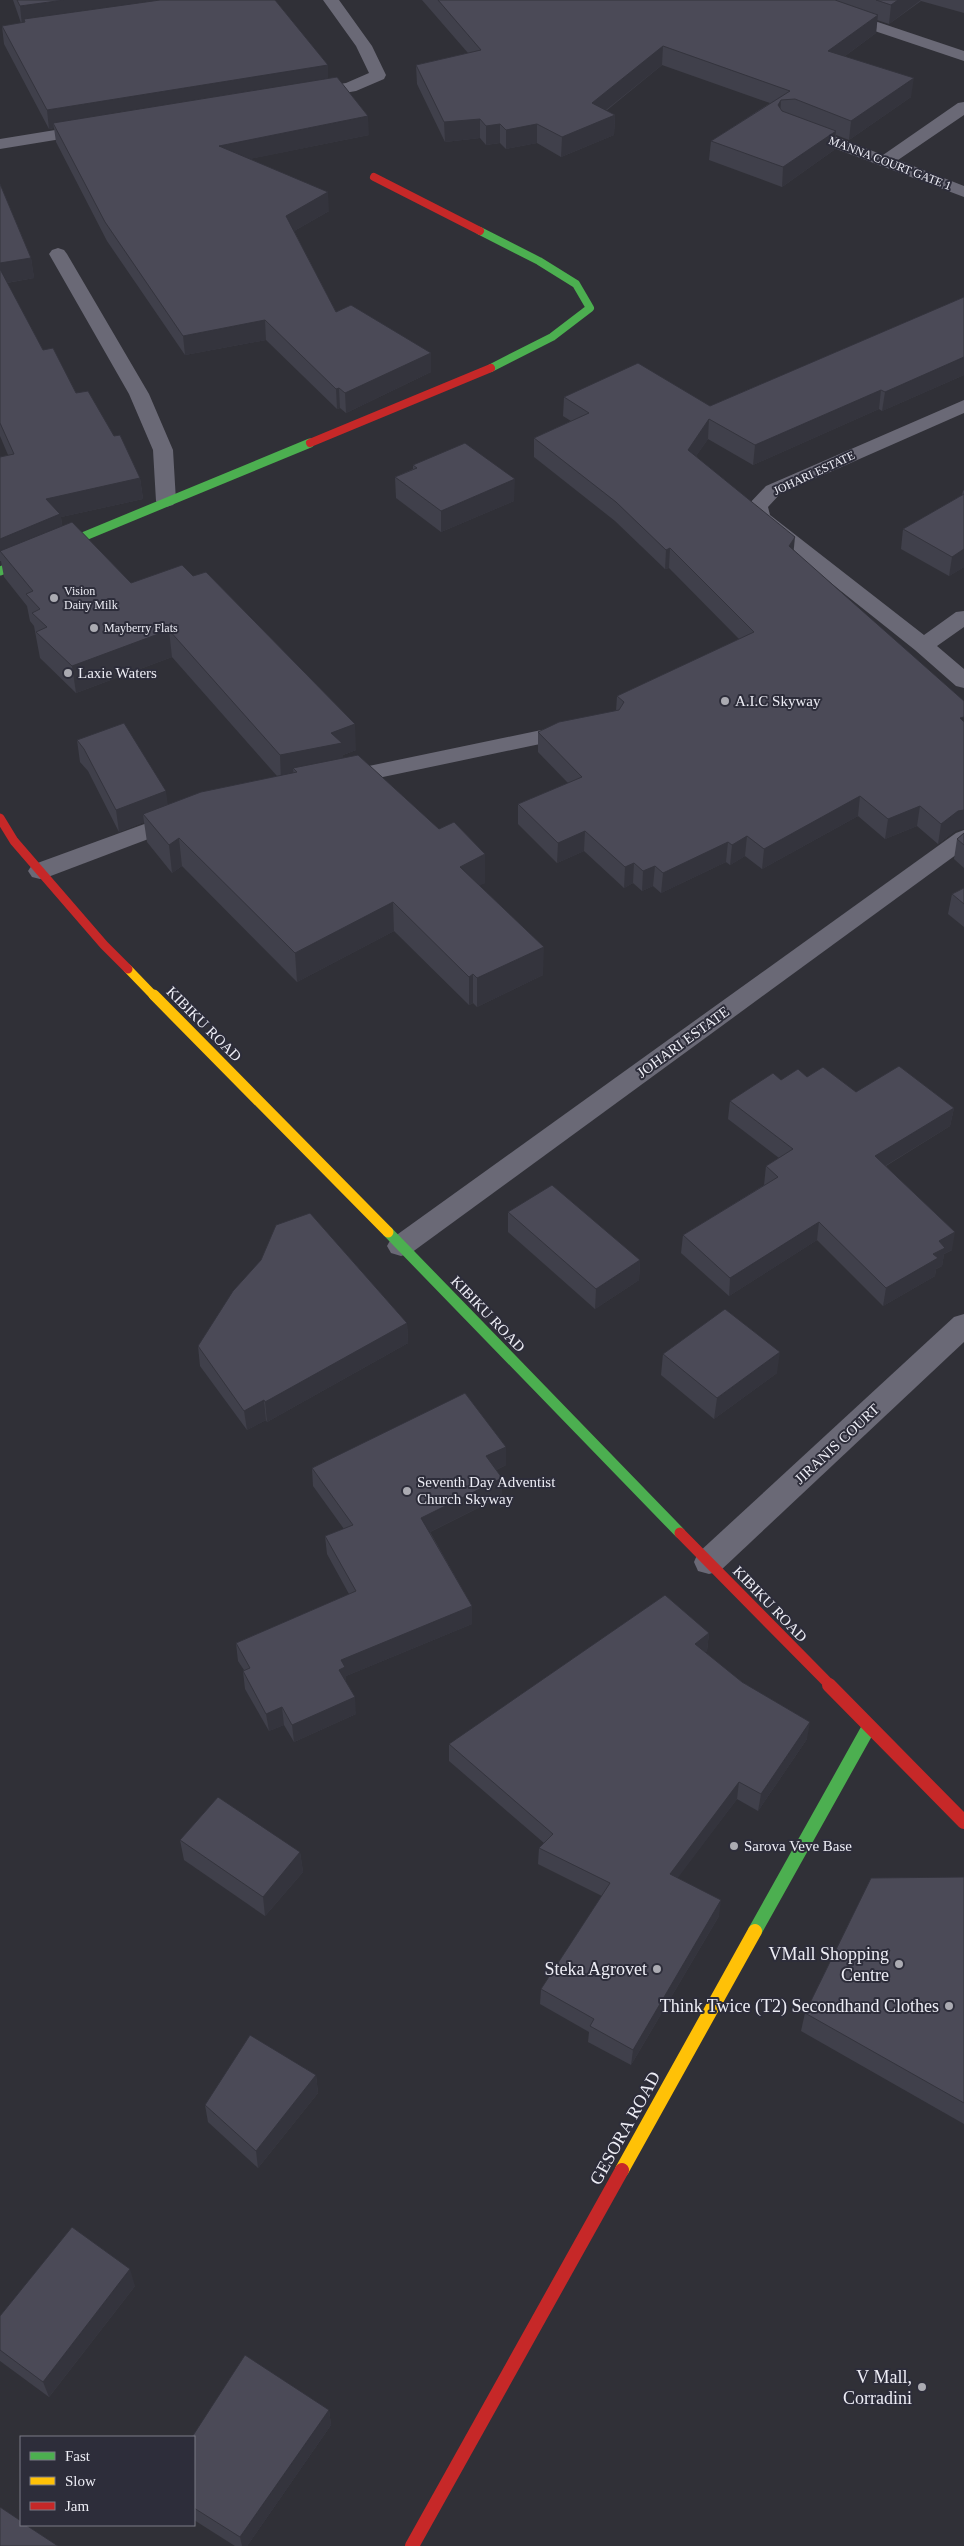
<svg xmlns="http://www.w3.org/2000/svg" width="964" height="2546" viewBox="0 0 964 2546" font-family="Georgia,serif">
<style>
.lines{fill:none;stroke-linecap:round;stroke-linejoin:round}
.street{fill:#6a6976;fill-rule:evenodd}
.fast-far3{stroke:#4caf50;stroke-width:8}
.fast-far2{stroke:#4caf50;stroke-width:9}
.fast-far1{stroke:#4caf50;stroke-width:11}
.fast{stroke:#4caf50;stroke-width:14}
.slow-far2{stroke:#ffc107;stroke-width:9}
.slow-far1{stroke:#ffc107;stroke-width:11}
.slow{stroke:#ffc107;stroke-width:14}
.jam-far3{stroke:#c62828;stroke-width:8}
.jam-far2{stroke:#c62828;stroke-width:9}
.jam-far1{stroke:#c62828;stroke-width:11}
.jam{stroke:#c62828;stroke-width:14}
.wall{fill:#40404b}
.shaded-wall{fill:#34343d}
.building{fill:#4b4a57;stroke:#34343d}
.poi-dot{fill:#ababb2;stroke:#2d2d3a;stroke-width:2}
.labels{text-anchor:middle;stroke-width:4;stroke-linejoin:round;paint-order:stroke}
.far-street-label{font-size:12px;fill:#ededf5;stroke:#2d2d3a}
.far-poi-label{font-size:12px;fill:#ededf5;stroke:#2d2d3a;text-anchor:start}
.poi-label{font-size:15px;fill:#ededf5;stroke:#2d2d3a;text-anchor:start}
.street-label{font-size:15px;fill:#ededf5;stroke:#2d2d3a}
.near-poi-label{font-size:18px;fill:#ededf5;stroke:#2d2d3a;text-anchor:end}
.near-street-label{font-size:18px;fill:#ededf5;stroke:#2d2d3a}
</style>
<rect width="100%" height="100%" fill="#303037"/>
<g class="lines">
<!-- street -->
<g class="street">
<polygon points="323,0 339,0 372,46 386,75 384,79 356,91 310,99 304,98 302,94 304,90 346,83 369,73 356,46"/>
<polygon points="842,10 964,51 964,61 836,18 834,15"/>
<polygon points="964,102 964,115 898,160 964,186 964,197 794,133 791,129 794,125 806,125 883,155 958,103"/>
<polygon points="92,124 98,125 101,129 98,133 0,149 0,139"/>
<polygon points="58,248 64,250 67,254 149,394 173,450 176,501 173,505 166,507 159,505 156,501 153,450 129,394 49,254 52,250"/>
<polygon points="964,400 964,413 780,494 768,507 770,515 924,635 956,612 964,611 964,627 937,646 964,669 964,688 956,686 915,650 754,522 747,506 766,486"/>
<polygon points="575,723 583,725 586,730 583,735 340,786 332,784 328,779 332,774 340,772"/>
<polygon points="180,811 188,814 192,819 188,824 48,877 40,879 32,877 28,871 32,865"/>
<polygon points="964,830 964,849 411,1253 401,1256 391,1253 387,1246 391,1239 956,833"/>
<polygon points="964,1314 964,1342 720,1571 709,1574 698,1571 694,1562 698,1553 954,1317"/>
</g>
<!-- fast-far3 -->
<g class="fast-far3">
<polyline points="480,231 539,261 576,284 590,308 552,337 491,368"/>
<polyline points="308,444 310,443"/>
</g>
<!-- fast-far2 -->
<polyline class="fast-far2" points="0,571 310,443"/>
<!-- fast-far1 -->
<polyline class="fast-far1" points="388,1232 680,1533"/>
<!-- fast -->
<polyline class="fast" points="755,1931 869,1727"/>
<!-- slow-far2 -->
<polyline class="slow-far2" points="128,969 155,997"/>
<!-- slow-far1 -->
<polyline class="slow-far1" points="154,995 388,1232"/>
<!-- slow -->
<polyline class="slow" points="622,2170 755,1931"/>
<!-- jam-far3 -->
<g class="jam-far3">
<polyline points="374,177 480,231"/>
<polyline points="310,443 491,368"/>
</g>
<!-- jam-far2 -->
<polyline class="jam-far2" points="0,818 14,841 104,945 128,969"/>
<!-- jam-far1 -->
<polyline class="jam-far1" points="680,1533 831,1686"/>
<!-- jam -->
<g class="jam">
<polyline points="829,1685 964,1822"/>
<polyline points="412,2546 622,2170"/>
</g>
</g>
<!-- wall -->
<g class="wall">
<polygon points="13,0 275,0 328,79 369,135 249,159 329,211 294,231 336,312 431,353 431,372 346,413 340,408 337,409 266,340 185,355 107,241 56,142 54,128 49,129 4,44 2,26 21,23"/>
<polygon points="422,0 964,0 964,13 921,1 889,24 877,20 876,33 845,56 911,97 849,140 836,135 834,150 782,187 709,160 711,141 770,103 662,65 606,111 615,115 614,135 561,157 537,143 506,149 500,143 486,145 480,138 445,142 417,84 416,65 468,53"/>
<polygon points="0,184 31,258 34,278 7,283 43,350 76,393 114,436 140,478 143,499 61,517 62,526 131,583 356,750 343,755 343,758 439,829 485,854 485,883 479,885 543,975 477,1007 473,1003 469,1005 394,931 297,982 182,866 172,873 147,842 144,822 119,832 88,771 80,762 77,740 168,805 277,776 172,657 76,693 40,658 34,626 30,621 27,606 4,577 1,561 0,561 0,457 8,455 0,436"/>
<polygon points="964,297 964,375 882,411 879,409 753,465 708,439 696,456 794,550 955,831 938,844 917,826 885,839 858,816 762,869 745,856 730,865 726,862 661,893 653,886 642,891 633,883 624,888 584,851 557,863 518,824 518,804 568,783 538,752 538,732 616,711 617,696 739,639 669,568 665,569 615,521 534,457 534,438 571,421 563,416 564,397 710,406"/>
<polygon points="413,465 514,501 441,532 396,498 395,477 413,469"/>
<polygon points="964,490 964,567 949,576 901,549 903,529 962,495 963,491"/>
<polygon points="964,833 964,868 954,859 957,839"/>
<polygon points="964,888 964,927 948,914 952,894"/>
<polygon points="807,1077 856,1092 954,1108 950,1126 886,1166 952,1250 944,1254 942,1266 936,1269 935,1276 883,1306 817,1240 729,1296 681,1253 683,1235 764,1185 766,1166 779,1158 728,1119 730,1101 781,1080"/>
<polygon points="508,1212 640,1260 639,1280 595,1309 508,1232"/>
<polygon points="407,1323 408,1343 267,1422 266,1420 247,1430 200,1366 198,1346"/>
<polygon points="663,1354 777,1373 714,1419 661,1375"/>
<polygon points="506,1465 496,1470 502,1478 502,1496 430,1532 472,1606 472,1624 346,1676 346,1682 356,1714 294,1742 284,1725 269,1731 245,1689 243,1671 244,1670 238,1661 236,1643 349,1594 327,1554 325,1536 344,1529 313,1486 312,1468"/>
<polygon points="709,1633 707,1651 705,1652 807,1739 758,1811 737,1799 677,1878 719,1916 631,2065 588,2042 589,2032 540,2004 541,1989 602,1896 538,1864 539,1848 544,1843 449,1761 449,1744"/>
<polygon points="180,1840 300,1852 303,1872 265,1916 184,1860"/>
<polygon points="964,1877 964,2124 801,2031 805,2013"/>
<polygon points="316,2075 318,2093 258,2168 208,2122 205,2105"/>
<polygon points="135,2286 49,2397 0,2361 0,2316"/>
<polygon points="329,2410 331,2425 247,2546 235,2546 194,2520 194,2437"/>
</g>
<!-- shaded-wall -->
<g class="shaded-wall">
<polygon points="64,0 198,0 24,19 25,25 22,25 20,6"/>
<polygon points="898,0 921,0 889,24 891,5"/>
<polygon points="878,15 876,33 826,70 828,51"/>
<polygon points="663,46 662,65 591,122 592,103"/>
<polygon points="328,65 328,84 53,123 54,128 49,129 47,110"/>
<polygon points="914,78 911,97 849,140 851,121"/>
<polygon points="781,100 780,119 778,105"/>
<polygon points="615,115 614,135 561,157 562,137"/>
<polygon points="368,116 369,135 220,165 219,146"/>
<polygon points="480,119 480,138 445,142 444,122"/>
<polygon points="500,124 500,143 486,145 486,126"/>
<polygon points="537,124 537,143 506,149 506,130"/>
<polygon points="836,131 834,150 782,187 783,167"/>
<polygon points="328,192 329,211 287,235 286,216"/>
<polygon points="31,258 34,278 0,284 0,263"/>
<polygon points="265,320 266,340 185,355 183,336"/>
<polygon points="431,353 431,372 346,413 345,393"/>
<polygon points="964,357 964,375 882,411 885,392"/>
<polygon points="339,388 340,408 337,409 336,389"/>
<polygon points="881,390 879,409 753,465 755,445"/>
<polygon points="709,419 708,439 687,469 688,450"/>
<polygon points="140,478 143,499 61,517 63,535 0,552 0,539 46,499"/>
<polygon points="515,479 514,501 441,532 441,511"/>
<polygon points="795,537 793,557 789,546"/>
<polygon points="670,548 669,568 665,569 666,550"/>
<polygon points="964,549 964,567 949,576 952,557"/>
<polygon points="169,630 172,657 76,693 72,666"/>
<polygon points="355,724 356,750 343,755 343,769 293,768 294,779 281,781 280,755 331,733"/>
<polygon points="166,791 169,813 143,814 144,822 119,832 116,810"/>
<polygon points="860,796 858,816 762,869 764,849"/>
<polygon points="920,806 917,826 885,839 888,819"/>
<polygon points="964,810 964,829 955,831 938,844 941,824 958,811"/>
<polygon points="585,831 584,851 557,863 558,843"/>
<polygon points="747,836 745,856 730,865 732,845"/>
<polygon points="179,838 182,866 172,873 169,845"/>
<polygon points="728,842 726,862 661,893 663,873"/>
<polygon points="485,854 485,883 460,896 460,867"/>
<polygon points="634,863 633,883 624,888 625,867"/>
<polygon points="655,866 653,886 642,891 643,871"/>
<polygon points="393,902 394,931 297,982 295,953"/>
<polygon points="544,947 543,975 477,1007 477,978"/>
<polygon points="473,974 473,1003 469,1005 469,977"/>
<polygon points="954,1108 950,1126 872,1174 875,1156"/>
<polygon points="819,1222 817,1240 729,1296 730,1278"/>
<polygon points="955,1232 952,1250 944,1254 942,1266 936,1269 935,1276 883,1306 886,1288 933,1254 939,1241"/>
<polygon points="640,1260 639,1280 595,1309 596,1289"/>
<polygon points="407,1323 408,1343 267,1422 265,1402"/>
<polygon points="780,1352 777,1373 714,1419 717,1398"/>
<polygon points="264,1400 266,1420 247,1430 244,1411"/>
<polygon points="506,1447 506,1465 486,1475 486,1456"/>
<polygon points="502,1478 502,1496 422,1536 421,1518"/>
<polygon points="472,1606 472,1624 346,1676 346,1685 339,1670 341,1660"/>
<polygon points="709,1633 707,1651 693,1662 695,1644"/>
<polygon points="355,1697 356,1714 294,1742 292,1725"/>
<polygon points="282,1707 284,1725 269,1731 266,1714"/>
<polygon points="810,1722 807,1739 758,1811 761,1794"/>
<polygon points="739,1782 737,1799 668,1891 670,1874"/>
<polygon points="300,1852 303,1872 265,1916 263,1897"/>
<polygon points="721,1900 719,1916 631,2065 633,2050"/>
<polygon points="316,2075 318,2093 258,2168 256,2151"/>
<polygon points="130,2269 135,2286 49,2397 43,2382"/>
<polygon points="329,2410 331,2425 247,2546 242,2546 240,2537"/>
</g>
<!-- building -->
<g class="building">
<polygon points="17,0 64,0 20,6"/>
<polygon points="160,0 275,0 328,65 47,110 2,26 25,22 24,19"/>
<polygon points="438,0 835,0 878,15 828,51 914,78 851,121 795,99 781,100 778,105 782,111 836,131 783,167 711,141 790,91 663,46 592,103 615,115 562,137 537,124 506,130 500,124 486,126 480,119 444,122 416,65 481,50"/>
<polygon points="876,0 898,0 891,5"/>
<polygon points="337,77 368,116 219,146 328,192 286,216 336,312 351,305 431,353 345,393 339,388 336,389 265,320 183,336 105,222 53,123"/>
<polygon points="0,184 31,258 0,263"/>
<polygon points="0,269 43,350 53,348 76,393 88,391 114,436 120,435 140,478 46,499 60,514 0,539 0,457 14,454 0,423"/>
<polygon points="964,297 964,357 885,392 881,390 755,445 709,419 688,450 795,537 789,546 964,701 964,717 960,718 964,722 964,810 958,811 941,824 920,806 888,819 860,796 764,849 747,836 732,845 728,842 663,873 655,866 643,871 634,863 625,867 585,831 558,843 518,804 582,777 538,732 559,722 619,710 624,702 617,696 754,632 670,548 666,550 616,502 534,438 589,413 564,397 638,363 710,406"/>
<polygon points="465,443 515,479 441,511 395,477 417,468 413,465"/>
<polygon points="964,494 964,549 952,557 903,529"/>
<polygon points="72,522 131,583 182,565 193,576 206,572 355,724 331,733 342,743 280,755 169,630 72,666 36,632 47,627 32,613 40,609 26,594 33,591 0,551"/>
<polygon points="124,723 166,791 116,810 84,749 77,740"/>
<polygon points="358,755 439,829 454,822 485,854 460,867 544,947 477,978 473,974 469,977 393,902 295,953 179,838 169,845 143,814 201,792 297,772 293,768"/>
<polygon points="964,833 964,845 957,839"/>
<polygon points="964,888 964,904 952,894"/>
<polygon points="899,1066 954,1108 875,1156 955,1232 939,1241 945,1248 933,1254 938,1258 886,1288 819,1222 730,1278 683,1235 778,1177 766,1166 793,1149 730,1101 773,1073 781,1080 798,1069 807,1077 823,1067 856,1092"/>
<polygon points="552,1185 640,1260 596,1289 508,1212"/>
<polygon points="310,1213 407,1323 265,1402 264,1400 244,1411 198,1346 233,1291 261,1260 276,1225"/>
<polygon points="725,1309 780,1352 717,1398 663,1354"/>
<polygon points="465,1393 506,1447 486,1456 502,1478 421,1518 472,1606 341,1660 345,1667 339,1670 355,1697 292,1725 282,1707 266,1714 243,1671 250,1668 236,1643 356,1591 325,1536 353,1525 312,1468"/>
<polygon points="665,1595 709,1633 695,1644 742,1682 810,1722 761,1794 739,1782 670,1874 721,1900 633,2050 590,2026 594,2019 541,1989 610,1883 539,1848 553,1834 449,1744"/>
<polygon points="218,1797 300,1852 263,1897 180,1840"/>
<polygon points="964,1877 964,2103 805,2013 871,1878"/>
<polygon points="250,2035 316,2075 256,2151 205,2105"/>
<polygon points="72,2227 130,2269 43,2382 0,2350 0,2316"/>
<polygon points="245,2355 329,2410 240,2537 194,2508 194,2437 192,2437"/>
<polygon points="0,2507 21,2521 21,2525 26,2525 58,2546 0,2546"/>
</g>
<!-- markers -->
<g class="poi-dot">
<circle cx="54" cy="598" r="5"/>
<circle cx="94" cy="628" r="5"/>
<circle cx="68" cy="673" r="5"/>
<circle cx="725" cy="701" r="5"/>
<circle cx="407" cy="1491" r="5"/>
<circle cx="734" cy="1846" r="5"/>
<circle cx="899" cy="1964" r="5"/>
<circle cx="657" cy="1969" r="5"/>
<circle cx="949" cy="2006" r="5"/>
<circle cx="922" cy="2387" r="5"/>
</g>
<g class="labels">
<!-- far-street labels -->
<g class="far-street-label">
<text transform="translate(890 163) rotate(21)" y="4">MANNA COURT GATE 1</text>
<text transform="translate(814 473) rotate(-25)" y="4">JOHARI ESTATE</text>
</g>
<!-- far-poi labels -->
<g class="far-poi-label">
<text x="64" y="595">Vision<tspan x="64" dy="14">Dairy Milk</tspan></text>
<text x="104" y="632">Mayberry Flats</text>
</g>
<!-- poi labels -->
<g class="poi-label">
<text x="78" y="678">Laxie Waters</text>
<text x="735" y="706">A.I.C Skyway</text>
<text x="417" y="1487">Seventh Day Adventist<tspan x="417" dy="17">Church Skyway</tspan></text>
<text x="744" y="1851">Sarova Veve Base</text>
</g>
<!-- street labels -->
<g class="street-label">
<text transform="translate(204 1024) rotate(45)" y="5">KIBIKU ROAD</text>
<text transform="translate(683 1042) rotate(-36)" y="5">JOHARI ESTATE</text>
<text transform="translate(488 1314) rotate(46)" y="5">KIBIKU ROAD</text>
<text transform="translate(837 1444) rotate(-43)" y="5">JIRANIS COURT</text>
<text transform="translate(770 1604) rotate(46)" y="5">KIBIKU ROAD</text>
</g>
<!-- near-poi labels -->
<g class="near-poi-label">
<text x="889" y="1960">VMall Shopping<tspan x="889" dy="21">Centre</tspan></text>
<text x="647" y="1975">Steka Agrovet</text>
<text x="939" y="2012">Think Twice (T2) Secondhand Clothes</text>
<text x="912" y="2383">V Mall,<tspan x="912" dy="21">Corradini</tspan></text>
</g>
<!-- near-street labels -->
<g class="near-street-label">
<text transform="translate(625 2128) rotate(-61)" y="6">GESORA ROAD</text>
</g>
</g>
<!-- legend -->
<rect x="20" y="2436" width="175" height="90" fill="#2d2d3a" stroke="#7a7a85"/>
<rect x="30" y="2452" width="25" height="8" fill="#4caf50" stroke="#7a7a85"/>
<text x="65" y="2461" font-size="15" fill="#ededf5">Fast</text>
<rect x="30" y="2477" width="25" height="8" fill="#ffc107" stroke="#7a7a85"/>
<text x="65" y="2486" font-size="15" fill="#ededf5">Slow</text>
<rect x="30" y="2502" width="25" height="8" fill="#c62828" stroke="#7a7a85"/>
<text x="65" y="2511" font-size="15" fill="#ededf5">Jam</text>
</svg>
